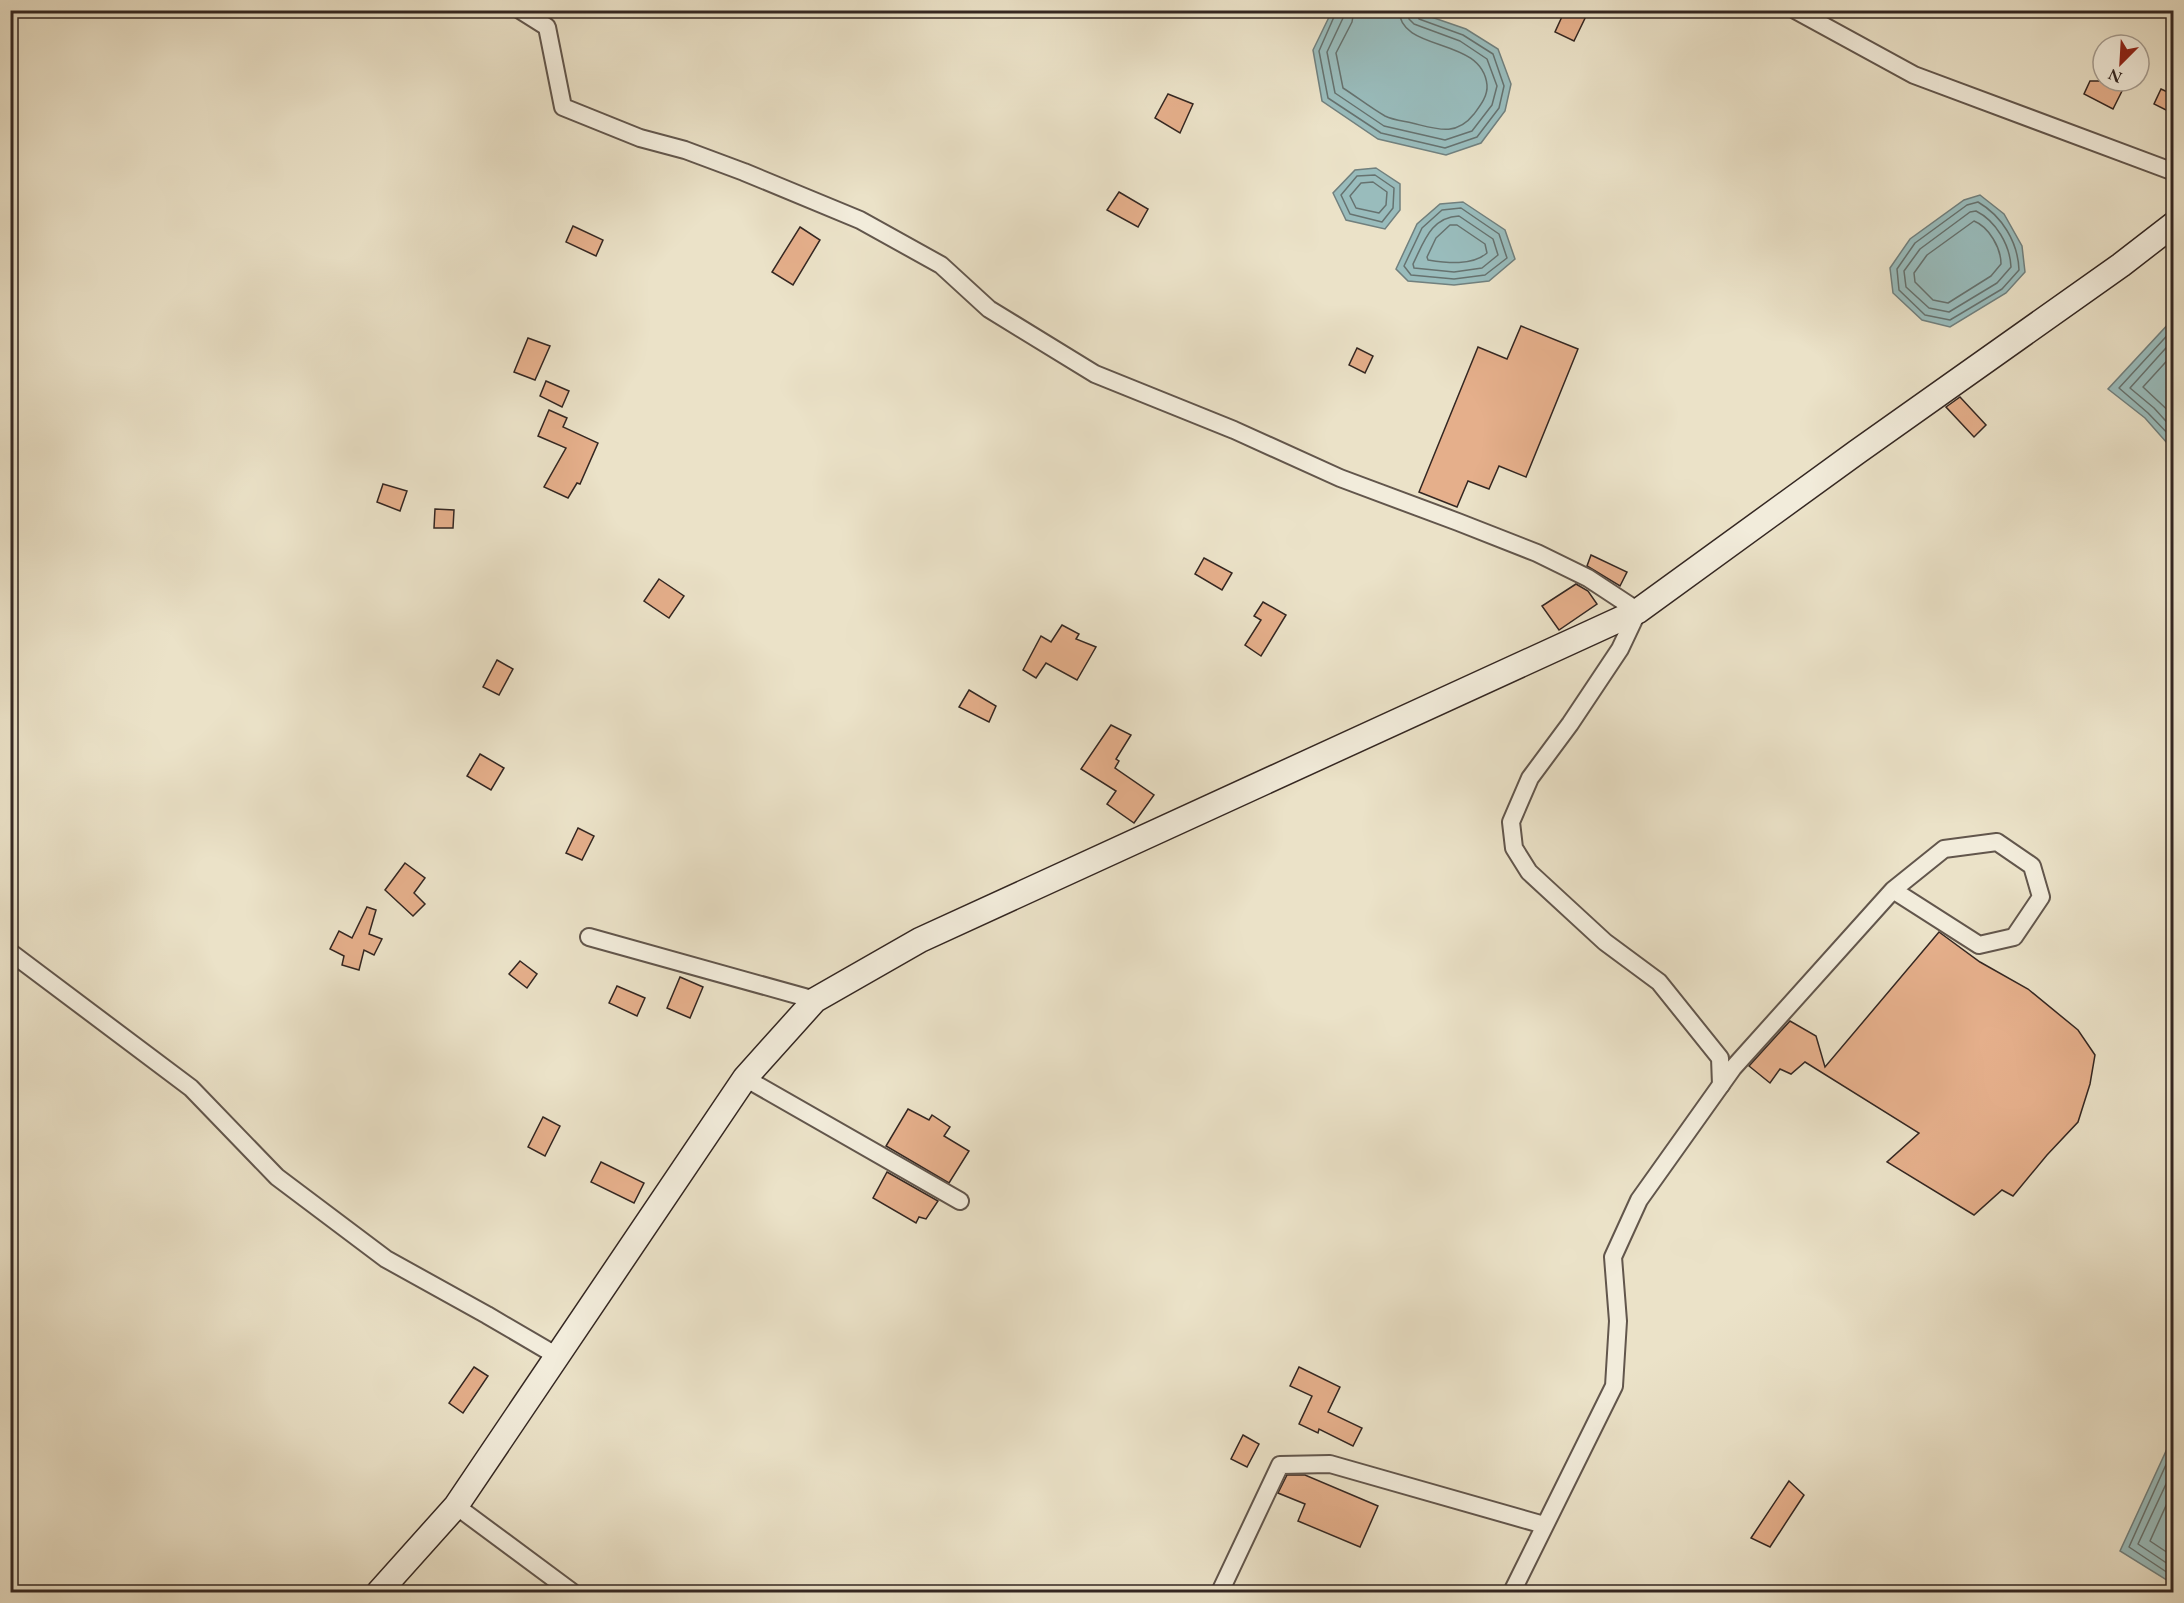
<svg xmlns="http://www.w3.org/2000/svg" width="2184" height="1603" viewBox="0 0 2184 1603" font-family="'EB Garamond',serif">
<style>
.water{fill:#99bcbc;stroke:#71807e;stroke-width:1.5}
.lines{fill:none;stroke-linecap:round;stroke-linejoin:round}
.shore{stroke:#66726f;stroke-width:1.5}
.building{fill:#e5af8b;stroke:#342722;stroke-width:1.5}
.minor-casing{stroke:#62564c;stroke-width:20}
.secondary-casing{stroke:#342722;stroke-width:27}
.minor{stroke:#f2ecdb;stroke-width:16}
.secondary{stroke:#f2ecdb;stroke-width:24}
</style>
<rect width="100%" height="100%" fill="#ebe2c8"/>
<filter id="stains"><feTurbulence type="fractalNoise" baseFrequency=".00333" numOctaves="4"/><feColorMatrix values="0 0 0 0 .2 0 0 0 0 .09 0 0 0 0 .02 0 0 0 .5 -.17"/></filter>
<radialGradient id="worn" r=".72"><stop offset=".6" stop-color="#630" stop-opacity="0"/><stop offset="1" stop-color="#630" stop-opacity=".3"/></radialGradient>
<!-- water -->
<g class="water">
<polygon points="1332,11 1414,11 1466,29 1498,49 1511,84 1505,111 1481,143 1446,155 1378,139 1322,101 1313,50"/>
<polygon points="1376,168 1400,184 1400,210 1385,229 1346,220 1333,193 1355,170"/>
<polygon points="1980,195 2004,214 2022,246 2025,272 2006,293 1950,327 1922,320 1893,293 1890,268 1910,239 1964,200"/>
<polygon points="1463,202 1505,230 1515,259 1489,281 1454,285 1408,281 1396,269 1417,224 1440,204"/>
<polygon points="2173,319 2173,447 2167,443 2145,418 2108,389"/>
<polygon points="2167,1449 2173,1451 2173,1584 2120,1551"/>
</g>
<g class="lines">
<!-- shore -->
<g class="shore">
<polyline points="1337,10 1319,51 1328,98 1381,133 1445,148 1477,137 1499,108 1504,86 1493,54 1463,35 1419,19 1415,10"/>
<polyline points="1345,10 1343,18 1327,52 1335,93 1384,126 1445,140 1472,131 1492,105 1497,86 1487,59 1460,41 1414,24 1409,19 1408,10"/>
<path d="M1354,10L1352,22L1336,53L1343,88C1357,97 1371,108 1385,116C1393,120 1403,121 1412,123C1437,129 1456,137 1474,114C1480,106 1488,96 1487,85C1482,36 1400,53 1399,10"/>
<polygon points="1375,175 1394,188 1393,208 1382,222 1350,214 1341,195 1357,176"/>
<polygon points="1373,182 1387,192 1386,205 1379,213 1356,208 1350,196 1361,183"/>
<path d="M1978,202C2002,216 2018,242 2019,270L2002,289L1950,320L1925,315L1899,290L1897,269L1915,243L1967,205Z"/>
<polygon points="1461,208 1499,234 1507,258 1485,275 1454,279 1411,275 1404,266 1422,228 1442,210"/>
<path d="M1976,211C1996,221 2010,245 2011,267L1997,283L1949,312L1929,308L1906,287L1904,271L1920,249L1970,212Z"/>
<path d="M1459,216L1493,239L1498,255L1482,268L1454,272L1414,268L1413,264C1424,242 1431,217 1459,216Z"/>
<path d="M1974,221C1989,227 2001,248 2001,264L1991,276L1948,303L1933,300L1915,282L1914,273L1927,255Z"/>
<path d="M1450,225H1457L1485,244L1487,253C1472,266 1447,263 1428,260L1427,257L1436,238Z"/>
<polyline points="2174,328 2119,388 2148,413 2174,440"/>
<polyline points="2174,339 2130,388 2154,408 2174,430"/>
<polyline points="2174,353 2143,387 2174,416"/>
<polyline points="2174,1457 2169,1458 2129,1547 2174,1577"/>
<polyline points="2174,1467 2138,1544 2174,1568"/>
<polyline points="2174,1488 2150,1541 2174,1557"/>
</g>
</g>
<!-- building -->
<g class="building">
<polygon points="1565,10 1589,10 1574,41 1555,32"/>
<polygon points="2090,81 2127,81 2113,109 2084,94"/>
<polygon points="2161,89 2174,95 2174,114 2154,104"/>
<polygon points="1168,94 1193,104 1180,133 1155,118"/>
<polygon points="1119,192 1148,209 1138,227 1107,210"/>
<polygon points="573,226 603,240 596,256 566,242"/>
<polygon points="800,227 820,240 793,285 772,272"/>
<polygon points="1521,326 1578,349 1526,477 1499,466 1489,489 1468,481 1457,507 1419,492 1478,347 1507,359"/>
<polygon points="528,338 550,346 535,380 514,372"/>
<polygon points="1357,348 1373,356 1365,373 1349,365"/>
<polygon points="546,381 569,391 562,407 540,396"/>
<polygon points="1960,397 1986,425 1974,437 1946,407"/>
<polygon points="549,410 567,418 563,427 598,443 580,484 577,483 568,498 544,487 566,448 538,436"/>
<polygon points="383,484 407,491 400,511 377,502"/>
<polygon points="435,509 454,510 453,528 434,528"/>
<polygon points="1591,555 1627,572 1620,586 1587,566"/>
<polygon points="1204,558 1232,573 1222,590 1195,574"/>
<polygon points="659,579 684,596 669,618 644,601"/>
<polygon points="1576,584 1588,591 1597,604 1559,630 1542,606"/>
<polygon points="1263,602 1286,615 1261,656 1245,645 1261,620 1254,616"/>
<polygon points="1062,625 1079,634 1076,639 1096,647 1077,680 1046,663 1036,678 1023,670 1041,636 1051,642"/>
<polygon points="497,660 513,669 499,695 483,687"/>
<polygon points="969,690 996,706 989,722 959,707"/>
<polygon points="1111,725 1131,735 1116,759 1119,761 1115,768 1154,795 1134,823 1107,804 1116,791 1081,769"/>
<polygon points="480,754 504,768 491,790 467,776"/>
<polygon points="578,828 594,836 582,860 566,853"/>
<polygon points="405,863 425,878 414,893 425,904 413,916 385,890"/>
<polygon points="367,907 376,910 369,934 382,939 374,955 364,950 359,970 342,965 344,956 330,949 339,931 352,938"/>
<polygon points="1939,932 1980,962 2028,989 2078,1030 2095,1055 2090,1084 2078,1122 2047,1155 2013,1196 2002,1190 1974,1215 1887,1162 1919,1133 1805,1062 1791,1074 1780,1069 1770,1083 1749,1066 1790,1021 1816,1036 1825,1067"/>
<polygon points="520,961 537,974 527,988 509,974"/>
<polygon points="680,977 703,987 690,1018 667,1008"/>
<polygon points="617,986 645,998 637,1016 609,1003"/>
<polygon points="908,1109 929,1120 932,1115 950,1127 944,1136 969,1151 949,1183 886,1146"/>
<polygon points="543,1117 560,1126 545,1156 528,1147"/>
<polygon points="601,1162 644,1183 634,1203 591,1182"/>
<polygon points="887,1172 938,1201 926,1219 919,1217 916,1223 873,1198"/>
<polygon points="474,1367 488,1376 463,1413 449,1403"/>
<polygon points="1299,1367 1340,1387 1328,1412 1362,1428 1353,1446 1319,1429 1318,1433 1299,1424 1312,1396 1290,1386"/>
<polygon points="1243,1435 1259,1444 1247,1467 1231,1459"/>
<polygon points="1287,1475 1305,1475 1378,1506 1360,1547 1298,1521 1305,1504 1278,1493"/>
<polygon points="1789,1481 1804,1495 1770,1547 1751,1538"/>
</g>
<g class="lines">
<!-- minor casing -->
<g class="minor-casing">
<g id="minor">
<polyline points="520,10 547,27 563,107 640,138 685,150 744,172 860,220 941,265 989,309 1095,374 1234,430 1340,478 1458,522 1537,553 1588,578 1638,611 1620,649 1570,724 1530,778 1511,822 1514,848 1529,872 1605,942 1659,982 1720,1058 1721,1085"/>
<polyline points="1795,10 1914,75 2174,172"/>
<polyline points="589,937 815,1000"/>
<polyline points="10,952 191,1088 277,1177 386,1259 487,1315 557,1356"/>
<polyline points="745,1078 960,1201"/>
<polyline points="456,1506 572,1592"/>
<polyline points="1220,1592 1280,1465 1330,1464 1544,1525"/>
<polyline points="1512,1592 1614,1386 1618,1321 1613,1257 1639,1200 1733,1068 1893,890 1944,849 1997,842 2032,866 2041,897 2014,937 1979,945 1893,890"/>
</g>
</g>
<!-- secondary casing -->
<g class="secondary-casing">
<polyline id="secondary" points="379,1592 456,1506 745,1078 815,1000 920,940 1638,611 1857,452 2121,265 2174,224"/>
</g>
<!-- minor -->
<use href="#minor" class="minor"/>
<!-- secondary -->
<use href="#secondary" class="secondary"/>
</g>
<!-- margin -->
<rect width="2184" height="1603" fill="none" stroke="#ebe2c8" stroke-width="36"/>
<rect x="12" y="12" width="2160" height="1579" fill="none" stroke="#342722" stroke-width="3"/>
<rect x="18" y="18" width="2148" height="1567" fill="none" stroke="#342722" stroke-width="1.5"/>
<!-- north arrow -->
<g transform="translate(2121 63) rotate(204)"><circle r="28" fill="#f2ecdb" stroke="#a69d91" stroke-width="1.5"/>
<path d="M0-4.5L10 22L0 15L-10 22Z" fill="#8f2418"/>
<text y="-9" font-size="16" font-weight="bold" text-anchor="middle" fill="#342722">N</text>
</g>
<rect width="100%" height="100%" filter="url(#stains)"/>
<rect width="100%" height="100%" fill="url(#worn)"/>
</svg>
